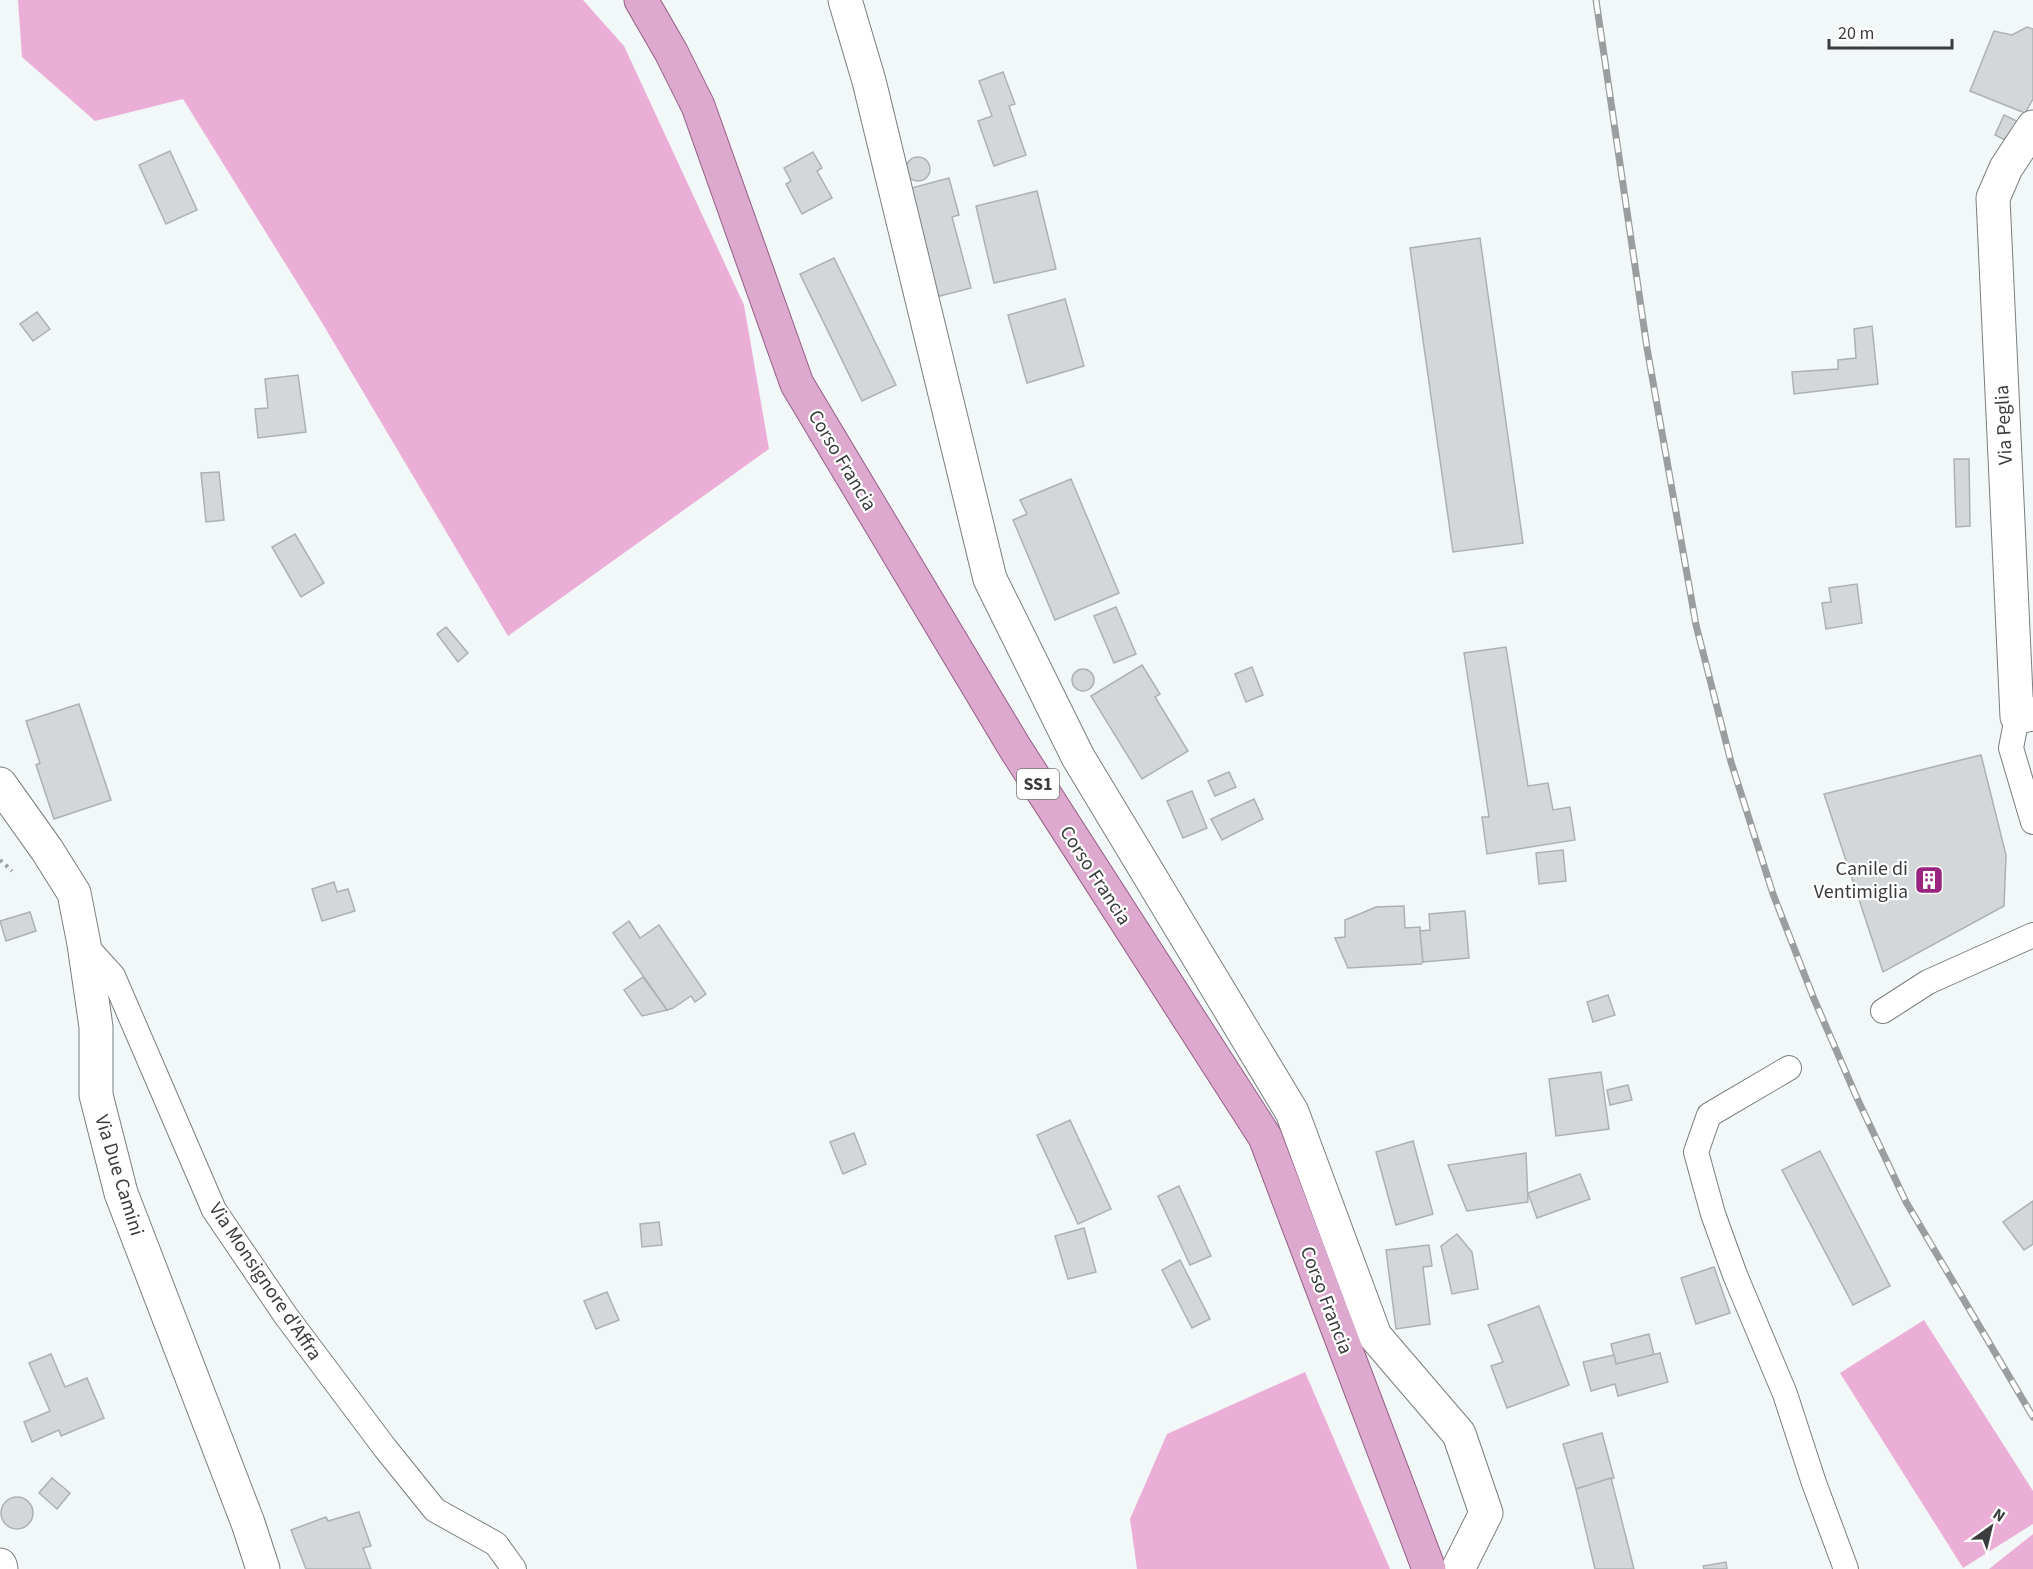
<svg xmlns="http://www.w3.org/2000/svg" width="2033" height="1569" viewBox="0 0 2033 1569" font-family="'Source Sans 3',sans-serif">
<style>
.green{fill:#ebafd7}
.building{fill:#d3d7d9;stroke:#acb1b2;stroke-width:1.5}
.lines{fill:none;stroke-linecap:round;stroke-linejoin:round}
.lane-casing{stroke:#797e7f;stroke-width:26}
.street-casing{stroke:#797e7f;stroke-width:35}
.secondary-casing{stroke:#797e7f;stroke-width:35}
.primary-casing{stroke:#955e86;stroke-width:35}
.path{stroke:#9ea2a3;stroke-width:4;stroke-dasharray:3 4.5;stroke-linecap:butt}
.lane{stroke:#fff;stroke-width:24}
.street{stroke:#fff;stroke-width:33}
.secondary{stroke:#fff;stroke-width:33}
.primary{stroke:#dda9ce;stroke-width:33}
.rail-casing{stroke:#9a9e9f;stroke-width:7}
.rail{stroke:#fff;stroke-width:4.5;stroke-dasharray:14;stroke-linecap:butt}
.labels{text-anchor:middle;stroke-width:4.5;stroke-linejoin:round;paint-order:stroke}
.shield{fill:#fff;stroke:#757677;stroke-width:1.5}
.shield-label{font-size:18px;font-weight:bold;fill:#3a3c3d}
.street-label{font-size:20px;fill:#3a3c3d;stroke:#fff}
.poi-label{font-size:20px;fill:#3a3c3d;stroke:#fff;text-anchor:end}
</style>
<rect width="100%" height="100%" fill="#f2f7f8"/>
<!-- green -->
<g class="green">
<polygon points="18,0 583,0 624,46 744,305 769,449 508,636 321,321 183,99 95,121 22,57"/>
<polygon points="1924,1320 2033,1491 2033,1524 1963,1568 1840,1373"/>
<polygon points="1305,1372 1390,1569 1137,1569 1130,1519 1167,1434"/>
<polygon points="2033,1534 2033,1569 1989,1569"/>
</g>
<!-- building -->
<g class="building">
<polygon points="2027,27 2033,29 2033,99 2025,113 1970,91 1994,31 2012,35"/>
<polygon points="1003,72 1015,104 1009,106 1026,155 994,166 978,121 992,116 979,81"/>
<polygon points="2004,115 2021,123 2011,143 1995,135"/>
<polygon points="170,151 197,210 166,224 139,165"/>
<polygon points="813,152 822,168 817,171 832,198 802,214 786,184 791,181 784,168"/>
<circle cx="918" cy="169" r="12"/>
<polygon points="949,178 959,215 952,217 971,288 936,297 908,189"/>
<polygon points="1037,191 1056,269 994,283 976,206"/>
<polygon points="1480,238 1523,543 1453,552 1410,248"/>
<polygon points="834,258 896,385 862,401 800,274"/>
<polygon points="1065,299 1084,366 1027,383 1008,315"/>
<polygon points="37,312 50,329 33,341 20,324"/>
<polygon points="1872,326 1878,384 1794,394 1792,372 1838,369 1838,360 1856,358 1854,329"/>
<polygon points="298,375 306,432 258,438 255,409 268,408 265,379"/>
<polygon points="1954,459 1969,459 1970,526 1956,527"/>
<polygon points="219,472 224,520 206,522 201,473"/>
<polygon points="1071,479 1119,593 1055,620 1013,520 1027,514 1020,500"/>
<polygon points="295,534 324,583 301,597 272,547"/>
<polygon points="1857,584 1862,623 1826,629 1822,603 1831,602 1829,588"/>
<polygon points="1116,607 1136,654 1114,663 1094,616"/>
<polygon points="446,627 468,653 458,662 437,634"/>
<polygon points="1506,647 1528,786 1548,783 1553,810 1570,807 1575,840 1487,854 1482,817 1489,817 1464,653"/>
<polygon points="1142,665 1160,694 1155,697 1188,751 1142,779 1091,696"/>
<polygon points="1252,667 1263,695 1246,702 1235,674"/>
<circle cx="1083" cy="680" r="11"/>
<polygon points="79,704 111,800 54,819 36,765 40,763 26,721"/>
<polygon points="1981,755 2006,855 2004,906 1883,972 1824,794"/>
<polygon points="1229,772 1236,787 1215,796 1208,781"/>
<polygon points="1192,791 1207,828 1183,838 1167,801"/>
<polygon points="1254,799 1263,819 1222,840 1211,819"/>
<polygon points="1563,850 1566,881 1539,884 1536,853"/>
<polygon points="334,882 337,892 348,889 355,911 322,921 312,889"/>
<polygon points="1404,906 1405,928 1420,927 1423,962 1421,964 1348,968 1335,938 1345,937 1345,920 1376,907"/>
<polygon points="1465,911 1469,958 1423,962 1420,931 1430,930 1429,914"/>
<polygon points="30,912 36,931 6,941 0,921"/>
<polygon points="629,921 640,938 659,925 706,994 695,1002 691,996 673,1008 667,1010 613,933"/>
<polygon points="643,977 667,1010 642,1016 624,990"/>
<polygon points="1608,995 1615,1015 1593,1022 1587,1002"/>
<polygon points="1601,1072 1609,1129 1556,1136 1549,1079"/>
<polygon points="1628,1085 1632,1100 1610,1105 1607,1090"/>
<polygon points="1070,1120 1111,1209 1078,1224 1037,1135"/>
<polygon points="854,1133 866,1164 843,1174 830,1142"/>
<polygon points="1413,1141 1433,1214 1396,1225 1376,1152"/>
<polygon points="1820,1151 1890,1286 1853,1305 1782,1170"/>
<polygon points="1526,1153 1528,1202 1467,1211 1448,1165"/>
<polygon points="1580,1174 1590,1199 1537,1218 1528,1193"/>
<polygon points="1179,1186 1211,1256 1190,1265 1158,1196"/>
<polygon points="2033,1201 2033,1244 2024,1250 2003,1222"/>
<polygon points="659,1222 662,1245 642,1247 640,1224"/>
<polygon points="1084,1228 1096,1272 1068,1279 1055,1236"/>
<polygon points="1457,1234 1472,1252 1478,1289 1452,1294 1441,1246"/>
<polygon points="1429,1245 1432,1266 1423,1267 1430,1324 1396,1329 1386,1250"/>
<polygon points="1180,1260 1210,1319 1192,1328 1162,1270"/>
<polygon points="1714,1267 1730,1313 1696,1324 1681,1278"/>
<polygon points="607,1292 619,1320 596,1329 584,1301"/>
<polygon points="1539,1306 1569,1385 1507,1408 1491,1366 1503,1362 1488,1325"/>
<polygon points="1649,1334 1654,1355 1616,1364 1611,1344"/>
<polygon points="1660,1353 1668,1382 1618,1396 1615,1384 1591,1391 1583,1362 1614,1355 1616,1364"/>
<polygon points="51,1354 65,1387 87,1378 104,1418 61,1436 59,1430 32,1442 24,1422 50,1411 29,1363"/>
<polygon points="1602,1433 1614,1478 1576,1489 1563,1444"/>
<polygon points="52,1478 70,1493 57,1509 39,1493"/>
<polygon points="1611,1478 1634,1569 1595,1569 1576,1489"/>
<circle cx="17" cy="1513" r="16"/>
<polygon points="359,1512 371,1546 363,1548 371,1569 306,1569 291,1530 326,1517 328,1521"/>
<polygon points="1726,1562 1727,1569 1704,1569 1703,1566"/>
</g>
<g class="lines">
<!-- lane casing -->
<g class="lane-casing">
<g id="lane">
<polyline points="2017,717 2011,748 2033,822"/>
<polyline points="84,944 113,976 214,1210 286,1316 385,1448 435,1510 496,1544 514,1569"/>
<polyline points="1883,1011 1928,982 2033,935"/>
<polyline points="1789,1068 1709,1115 1696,1152 1713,1214 1735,1275 1785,1394 1814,1483 1846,1569"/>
</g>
</g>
<!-- street casing -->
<g class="street-casing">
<g id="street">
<polyline points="845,0 869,81 990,579 1078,757 1292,1112 1375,1336 1459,1434 1486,1513 1458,1569"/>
<polyline points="2033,127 2006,168 1993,198 2017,717 2033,714"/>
<polyline points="0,784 47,850 74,893 84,944 96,1027 96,1095 121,1193 248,1523 263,1569"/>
</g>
</g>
<!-- secondary casing -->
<g class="secondary-casing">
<polyline id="secondary" points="0,1565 1,1569"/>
</g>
<!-- primary casing -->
<g class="primary-casing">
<polyline id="primary" points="641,0 671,52 698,106 797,384 1015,748 1265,1137 1429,1569"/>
</g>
<!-- path -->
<polyline class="path" points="0,860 12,871"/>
<!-- lane -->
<use href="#lane" class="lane"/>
<!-- street -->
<use href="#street" class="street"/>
<!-- secondary -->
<use href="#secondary" class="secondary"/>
<!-- primary -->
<use href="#primary" class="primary"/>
<!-- rail casing -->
<g class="rail-casing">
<polyline id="rail" points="1596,0 1647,348 1696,625 1731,762 1773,894 1814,999 1857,1098 1906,1202 2033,1417"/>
</g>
<!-- rail -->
<use href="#rail" class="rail"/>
</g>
<!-- icons -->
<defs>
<g id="building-square" transform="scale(1.5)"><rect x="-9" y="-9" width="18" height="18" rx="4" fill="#9a2580" stroke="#fff"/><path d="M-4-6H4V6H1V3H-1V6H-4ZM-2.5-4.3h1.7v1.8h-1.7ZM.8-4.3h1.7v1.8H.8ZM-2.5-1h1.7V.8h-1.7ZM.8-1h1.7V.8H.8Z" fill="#fff"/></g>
</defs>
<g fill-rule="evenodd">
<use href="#building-square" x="1929" y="880"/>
</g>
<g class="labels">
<!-- shield labels -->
<rect class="shield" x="1017" y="769" width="42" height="30" rx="4.5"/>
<g class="shield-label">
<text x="1038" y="790">SS1</text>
</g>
<!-- street labels -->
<g class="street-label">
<text transform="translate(2003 425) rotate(-93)" y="7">Via Peglia</text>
<text transform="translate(843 460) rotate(59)" y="7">Corso Francia</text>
<text transform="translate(1096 875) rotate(57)" y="7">Corso Francia</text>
<text transform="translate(120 1175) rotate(73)" y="7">Via Due Camini</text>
<text transform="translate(266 1281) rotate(56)" y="7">Via Monsignore d'Affra</text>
<text transform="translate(1327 1300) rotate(69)" y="7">Corso Francia</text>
</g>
<!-- poi labels -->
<g class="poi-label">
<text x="1908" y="875">Canile di<tspan x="1908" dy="23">Ventimiglia</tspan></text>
</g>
</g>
<!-- north arrow -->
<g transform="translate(1991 1527) rotate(34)" stroke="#ffffff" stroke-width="4.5" paint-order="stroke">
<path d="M0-4.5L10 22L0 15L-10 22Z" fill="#3a3c3d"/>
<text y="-9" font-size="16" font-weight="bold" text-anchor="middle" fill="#3a3c3d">N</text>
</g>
<!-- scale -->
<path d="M1829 39v9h123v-9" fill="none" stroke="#3a3c3d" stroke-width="3"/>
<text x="1838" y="39" font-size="18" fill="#3a3c3d" stroke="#ffffff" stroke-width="4.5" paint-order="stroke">20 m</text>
</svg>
